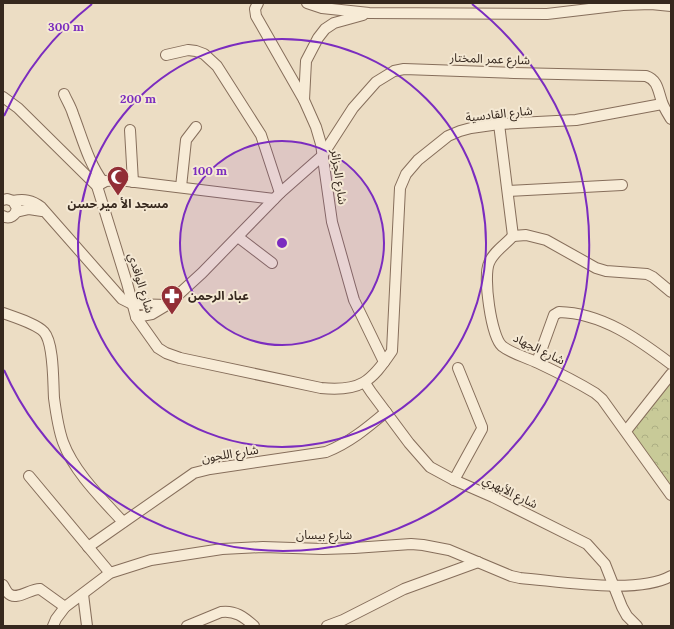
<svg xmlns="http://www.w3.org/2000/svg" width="674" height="629" viewBox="0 0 674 629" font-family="Lora,'Noto Sans Arabic',serif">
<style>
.park{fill:url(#park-crowns)}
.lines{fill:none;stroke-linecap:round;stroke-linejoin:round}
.minor-casing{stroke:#866e5b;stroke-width:12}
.minor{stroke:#f7ebd6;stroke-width:10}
.ring{fill:none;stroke:#7b2cbf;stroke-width:2}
.labels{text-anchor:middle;stroke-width:4;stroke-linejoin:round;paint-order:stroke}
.street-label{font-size:12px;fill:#36281e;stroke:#f4e8d3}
.poi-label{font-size:12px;font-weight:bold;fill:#36281e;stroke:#f4e8d3}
.centre{fill:#7b2cbf;stroke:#f4e8d3;stroke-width:2}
.ring-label{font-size:12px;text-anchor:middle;font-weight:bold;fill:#7b2cbf;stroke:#f4e8d3;stroke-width:4;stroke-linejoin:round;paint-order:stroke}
</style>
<defs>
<pattern id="park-crowns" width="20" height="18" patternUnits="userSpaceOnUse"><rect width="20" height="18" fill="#c8ca98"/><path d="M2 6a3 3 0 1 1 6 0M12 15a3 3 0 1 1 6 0" fill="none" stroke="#acae83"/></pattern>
</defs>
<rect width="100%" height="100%" fill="#ecddc4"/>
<!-- park -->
<polygon class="park" points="671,379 671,498 626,433"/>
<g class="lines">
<!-- minor casing -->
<g class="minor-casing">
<g id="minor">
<polyline points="258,3 255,9 256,16 304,100 316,127 321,144 332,222 350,286 354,300 384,362"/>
<polyline points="307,3 322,8 369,13 547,14 623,5 651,4 671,6"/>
<polyline points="166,55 188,50 196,51 204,54 217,66 261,135 280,193"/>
<path d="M64,94C67,101 71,107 73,114C82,137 88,162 103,182"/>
<path d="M3,97L18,108L97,186L127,283L136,317L158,348L166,353L180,358L321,388C360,392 371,382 392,351L400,188L406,174L418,160L448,136L460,131L471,128L499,124L576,120L662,104"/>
<polyline points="304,100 306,61 318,38 325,29 334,23 363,15"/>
<polyline points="499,124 513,236"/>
<polyline points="130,130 133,182"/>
<polyline points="97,186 106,181 119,180 274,199"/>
<polyline points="181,187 186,140 196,127"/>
<polyline points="508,191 622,185"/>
<path d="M3,200L7,199L13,201L17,208C16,215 10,220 3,216"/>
<path d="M13,201C24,199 32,200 41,207L122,299L132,304L167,305"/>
<polyline points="16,212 29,209 42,211"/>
<path d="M513,236C506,244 493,252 489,263C483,277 491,336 502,346C512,354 526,357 538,363C557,372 577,382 595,393L602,399L671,495"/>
<polyline points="513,236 526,235 546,240 596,268 606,271 647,274 653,277 671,292"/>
<polyline points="238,237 272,263"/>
<path d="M3,313C14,317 37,324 44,332C54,343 53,382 54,398C56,413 58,428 63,442C74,472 102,499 123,522"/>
<path d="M136,317L152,314L167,305L202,273L280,193L322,156L353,108L376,82L394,71L404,69L514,73L646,76C658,80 658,91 662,102C664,108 668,114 671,119"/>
<path d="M537,362L554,315L559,312C602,313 638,339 671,364"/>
<polyline points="365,383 371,392 409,443 430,467 454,480 493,497 587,544 605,564 622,607 627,616 637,626"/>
<polyline points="626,431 671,374"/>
<polyline points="29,476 110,573"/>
<polyline points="454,480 482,429 482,427 458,368"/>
<path d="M88,547L194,473L210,469L326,452C349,443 367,428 386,412"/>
<path d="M3,585C5,588 6,591 8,593C16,602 31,588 40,589L65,607"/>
<polyline points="83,594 87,626"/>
<path d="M53,626L56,619L65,607L110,573L151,560L222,549L263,547L323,549L354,548L411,544L423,545L449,550L511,576L520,578C559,581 637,595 671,576"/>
<path d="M187,626L221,612C235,610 244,617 254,626"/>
<polyline points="327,626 343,620 404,589 478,562"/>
</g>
</g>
<!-- minor -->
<use href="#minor" class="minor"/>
</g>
<!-- distance rings -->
<circle cx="282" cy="243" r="102" fill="#7b2cbf" fill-opacity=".12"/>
<g class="ring">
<circle cx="282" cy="243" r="102"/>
<circle cx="282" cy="243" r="204"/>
<path d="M4 116A306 306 0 0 1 92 4M472 4A306 306 0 1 1 4 370"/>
</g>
<!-- icons -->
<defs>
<g id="mosque-pin" transform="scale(1.15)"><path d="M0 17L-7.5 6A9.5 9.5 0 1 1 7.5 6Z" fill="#922e36" stroke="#f4e8d3"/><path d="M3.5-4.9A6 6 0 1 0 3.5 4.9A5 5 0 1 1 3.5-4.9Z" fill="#fff"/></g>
<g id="pharmacy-pin" transform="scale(1.15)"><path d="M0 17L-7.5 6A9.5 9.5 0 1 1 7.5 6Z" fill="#922e36" stroke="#f4e8d3"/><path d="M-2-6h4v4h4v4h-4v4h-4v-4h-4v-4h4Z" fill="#fff"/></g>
</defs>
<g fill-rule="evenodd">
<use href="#mosque-pin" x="118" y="177"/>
<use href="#pharmacy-pin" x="172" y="296"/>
</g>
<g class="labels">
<!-- street labels -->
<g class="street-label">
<text transform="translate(490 59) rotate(2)" y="4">شارع عمر المختار</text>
<text transform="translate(499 114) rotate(-6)" y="4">شارع القادسية</text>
<text transform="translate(339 177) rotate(82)" y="4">شارع الجزائر</text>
<text transform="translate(141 283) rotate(73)" y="4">شارع الواقدي</text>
<text transform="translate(539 349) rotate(26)" y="4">شارع الجهاد</text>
<text transform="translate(230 454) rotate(-9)" y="4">شارع اللجون</text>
<text transform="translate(510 492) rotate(26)" y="4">شارع الأبهري</text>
<text x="324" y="539">شارع بيسان</text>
</g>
<!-- poi labels -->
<g class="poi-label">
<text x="118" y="208">مسجد الأ مير حسن</text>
<text x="188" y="300" text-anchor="start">عباد الرحمن</text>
</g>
</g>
<circle cx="282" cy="243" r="6" class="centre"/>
<g class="ring-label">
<text x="66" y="31">300 m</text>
<text x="138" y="103">200 m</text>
<text x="210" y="175">100 m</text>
</g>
<!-- border -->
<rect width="674" height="629" fill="none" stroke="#36281e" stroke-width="8"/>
</svg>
